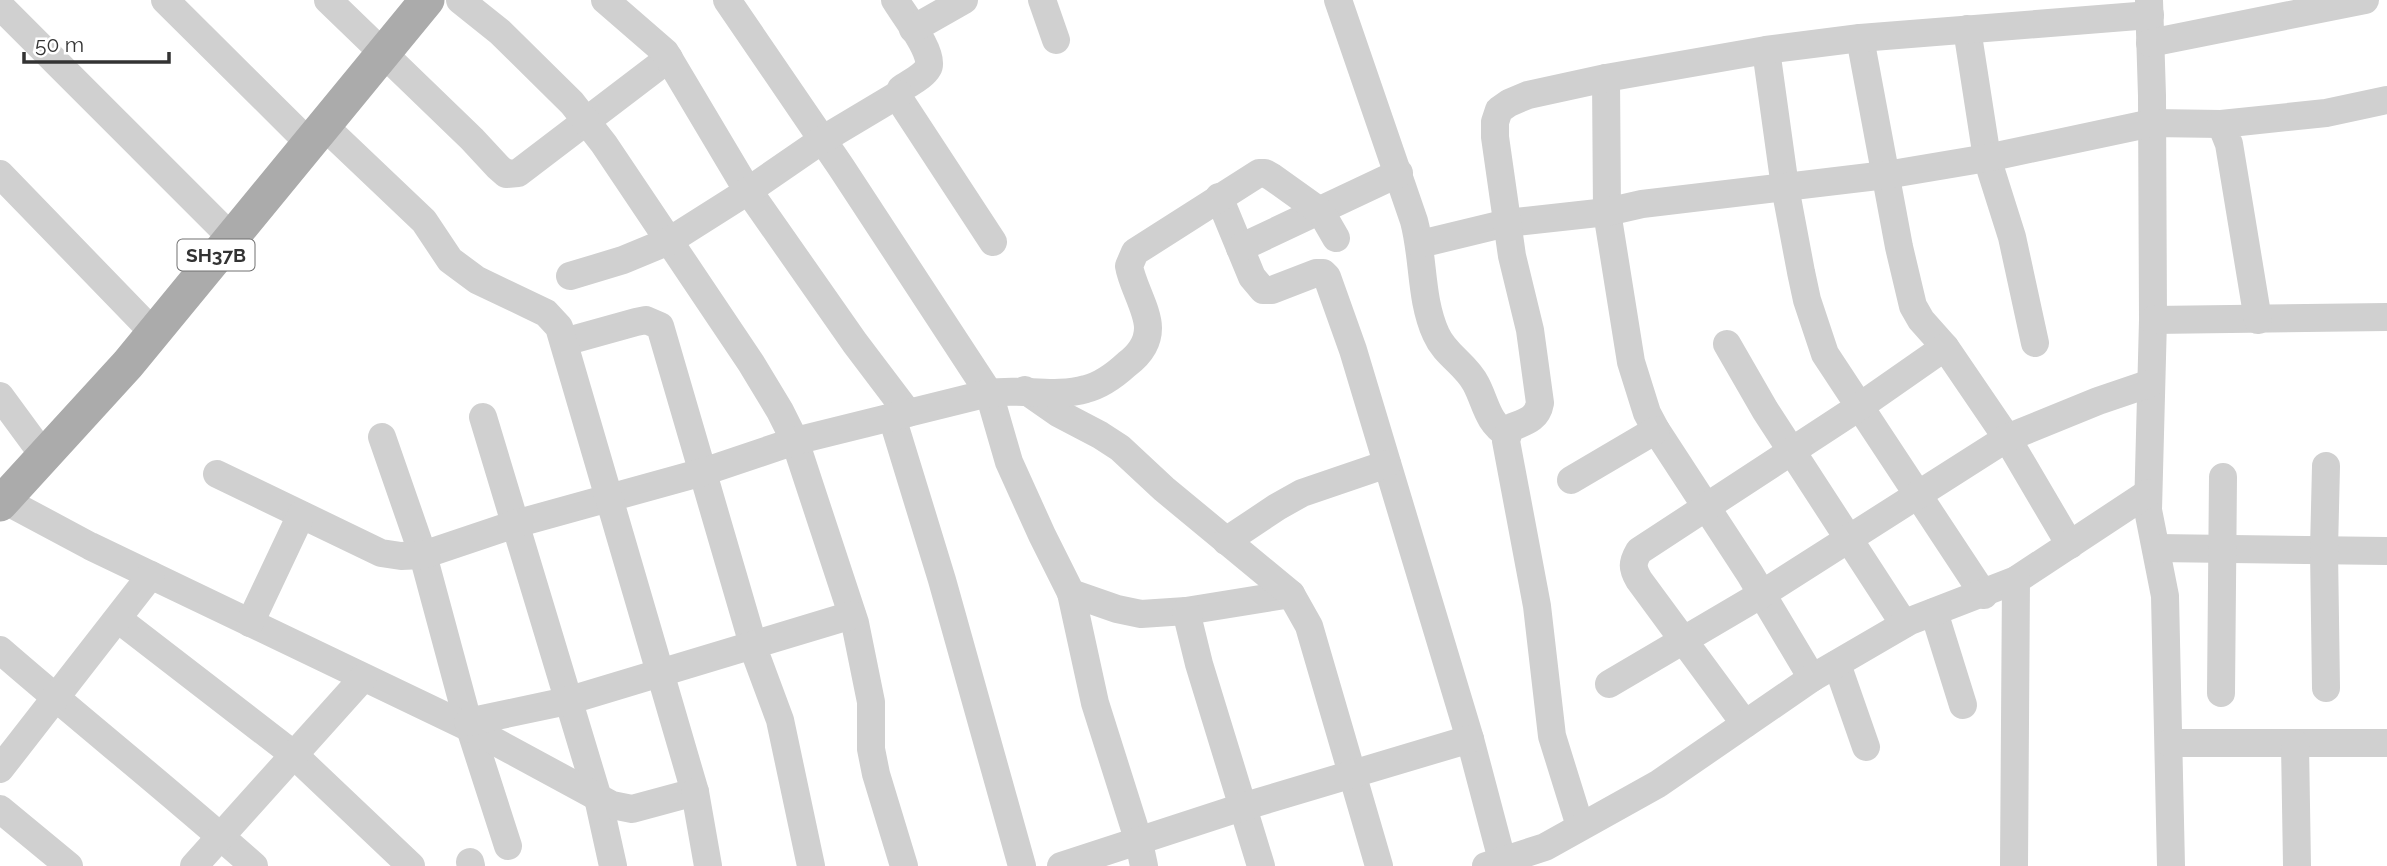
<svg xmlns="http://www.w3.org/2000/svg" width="2387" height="866" viewBox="0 0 2387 866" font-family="Raleway,sans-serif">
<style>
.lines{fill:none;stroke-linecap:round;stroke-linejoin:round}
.minor{stroke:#d0d0d0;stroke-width:28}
.major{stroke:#ababab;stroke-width:35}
.labels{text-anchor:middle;stroke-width:7;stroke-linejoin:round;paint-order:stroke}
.shield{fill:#fff;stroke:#707070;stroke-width:2}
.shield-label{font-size:19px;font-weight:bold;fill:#333}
</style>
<rect width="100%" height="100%" fill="#fff"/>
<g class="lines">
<!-- minor -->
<g class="minor">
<polyline points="165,0 308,142"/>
<polyline points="328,0 472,139 498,167 506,174 518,173 669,58"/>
<polyline points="460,0 500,32 572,103 604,144 751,363 780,411 795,441 855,623 871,702 871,749 876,774 904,866"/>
<polyline points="605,0 665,52 743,183 855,343 908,413"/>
<polyline points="727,0 841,167 989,393 1009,462 1042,535 1071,593 1117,609 1141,614 1186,611 1291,594 1309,626 1379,866"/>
<path d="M895,0C902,12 936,55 928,68C923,77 909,83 901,89L900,100L993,242"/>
<polyline points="1042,0 1056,40"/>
<path d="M1338,0L1414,221C1424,258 1420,299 1436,334C1445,355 1466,364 1476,384C1486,403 1487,422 1507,434"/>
<polyline points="2149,0 2152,96 2153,320 2148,510 2165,596 2171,866"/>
<polyline points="0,6 231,237"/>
<polyline points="913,29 964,0"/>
<polyline points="1967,29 1987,158 2012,237 2035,343"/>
<polyline points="1860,38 1899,247 1913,306 1921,320 1945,347 2007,438 2070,545"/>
<polyline points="2150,43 2365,0"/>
<polyline points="1766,50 1785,187 1801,272 1807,300 1825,354 1984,595"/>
<polyline points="1606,78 1607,212 1631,362 1647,413 1656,430 1750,574 1812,678"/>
<polyline points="0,174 153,332"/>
<polyline points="1219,197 1252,277 1263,290 1272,290 1316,273 1323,273 1327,277 1353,350 1470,739 1502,860"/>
<polyline points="1420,244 1507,223 1607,212 1642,204 1886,175 1987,158 2152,123 2221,124"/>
<polyline points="1240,248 1399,173"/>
<polyline points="570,276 623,260 669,241 748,191 822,140 899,94"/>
<polyline points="2153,320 2387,317"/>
<polyline points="2258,320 2229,144 2221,124 2326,113 2387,100"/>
<polyline points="564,342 636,322 646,320 660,326 757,658 780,720 811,866"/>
<polyline points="1727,344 1765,410 1904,624"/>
<polyline points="1025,390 1058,413 1100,435 1120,448 1164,489 1291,594"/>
<polyline points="0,396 44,456"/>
<polyline points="483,417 598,798 613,866"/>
<polyline points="892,417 942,580 1022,866"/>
<polyline points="382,437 423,555 468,722 508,846"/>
<path d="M217,474L381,553L401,556L423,555L515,524L703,472L795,441L989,393C1020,388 1056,398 1086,389C1102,385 1115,375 1127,364C1139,355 1148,343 1148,328C1148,310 1132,285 1129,266L1135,252L1259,173H1265L1272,177L1321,212L1336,238"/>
<polyline points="1571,480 1656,430"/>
<polyline points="4,500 90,546 470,728 612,805 632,809 695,792 559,327 546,313 477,280 450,260 424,221 323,125"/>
<polyline points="1226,541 1277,507 1302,493 1387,464"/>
<polyline points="2156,548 2387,551"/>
<polyline points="1071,593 1095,703 1139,842 1144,866"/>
<polyline points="1186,611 1199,664 1261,866"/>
<polyline points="1934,612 1963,705"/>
<polyline points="118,619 293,754 411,866"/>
<polyline points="250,623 301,515"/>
<path d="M0,650C84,723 171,792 254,866"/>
<polyline points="1837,664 1866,747"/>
<polyline points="1609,684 1762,594 2007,438 2098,401 2151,383"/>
<polyline points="2326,688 2324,550 2326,466"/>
<polyline points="2221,693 2223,477"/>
<polyline points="468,722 567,701 852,615"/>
<path d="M1745,724L1639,580C1632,568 1632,563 1639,551L1859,407L1945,347"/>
<polyline points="2169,743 2387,743"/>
<polyline points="2295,744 2297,866"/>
<polyline points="0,769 151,575"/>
<polyline points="695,792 708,866"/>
<polyline points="0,809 69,866"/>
<path d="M1580,826L1552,736L1537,606L1506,441L1510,428C1524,422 1537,420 1540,403L1530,330L1512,256L1495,137V122L1499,110L1509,103L1528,95L1606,78L1766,50L1860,38L2150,15"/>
<polyline points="470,862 471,866"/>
<polyline points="194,866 363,678"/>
<polyline points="1061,866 1242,807 1470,739"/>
<polyline points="1486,866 1545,847 1658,784 1812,678 1910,621 2016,580 2148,493"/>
<polyline points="2014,866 2016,580"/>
</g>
<!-- major -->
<polyline class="major" points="0,504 128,364 427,0"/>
</g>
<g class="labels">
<!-- shield labels -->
<rect class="shield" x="177.5" y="239.5" width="77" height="31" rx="5"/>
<g class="shield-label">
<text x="216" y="262">SH37B</text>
</g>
</g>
<!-- scale -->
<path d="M24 52v10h145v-10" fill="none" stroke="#333333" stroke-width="3.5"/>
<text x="35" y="52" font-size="21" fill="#333333" stroke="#ffffff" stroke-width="5" paint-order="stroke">50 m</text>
</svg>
